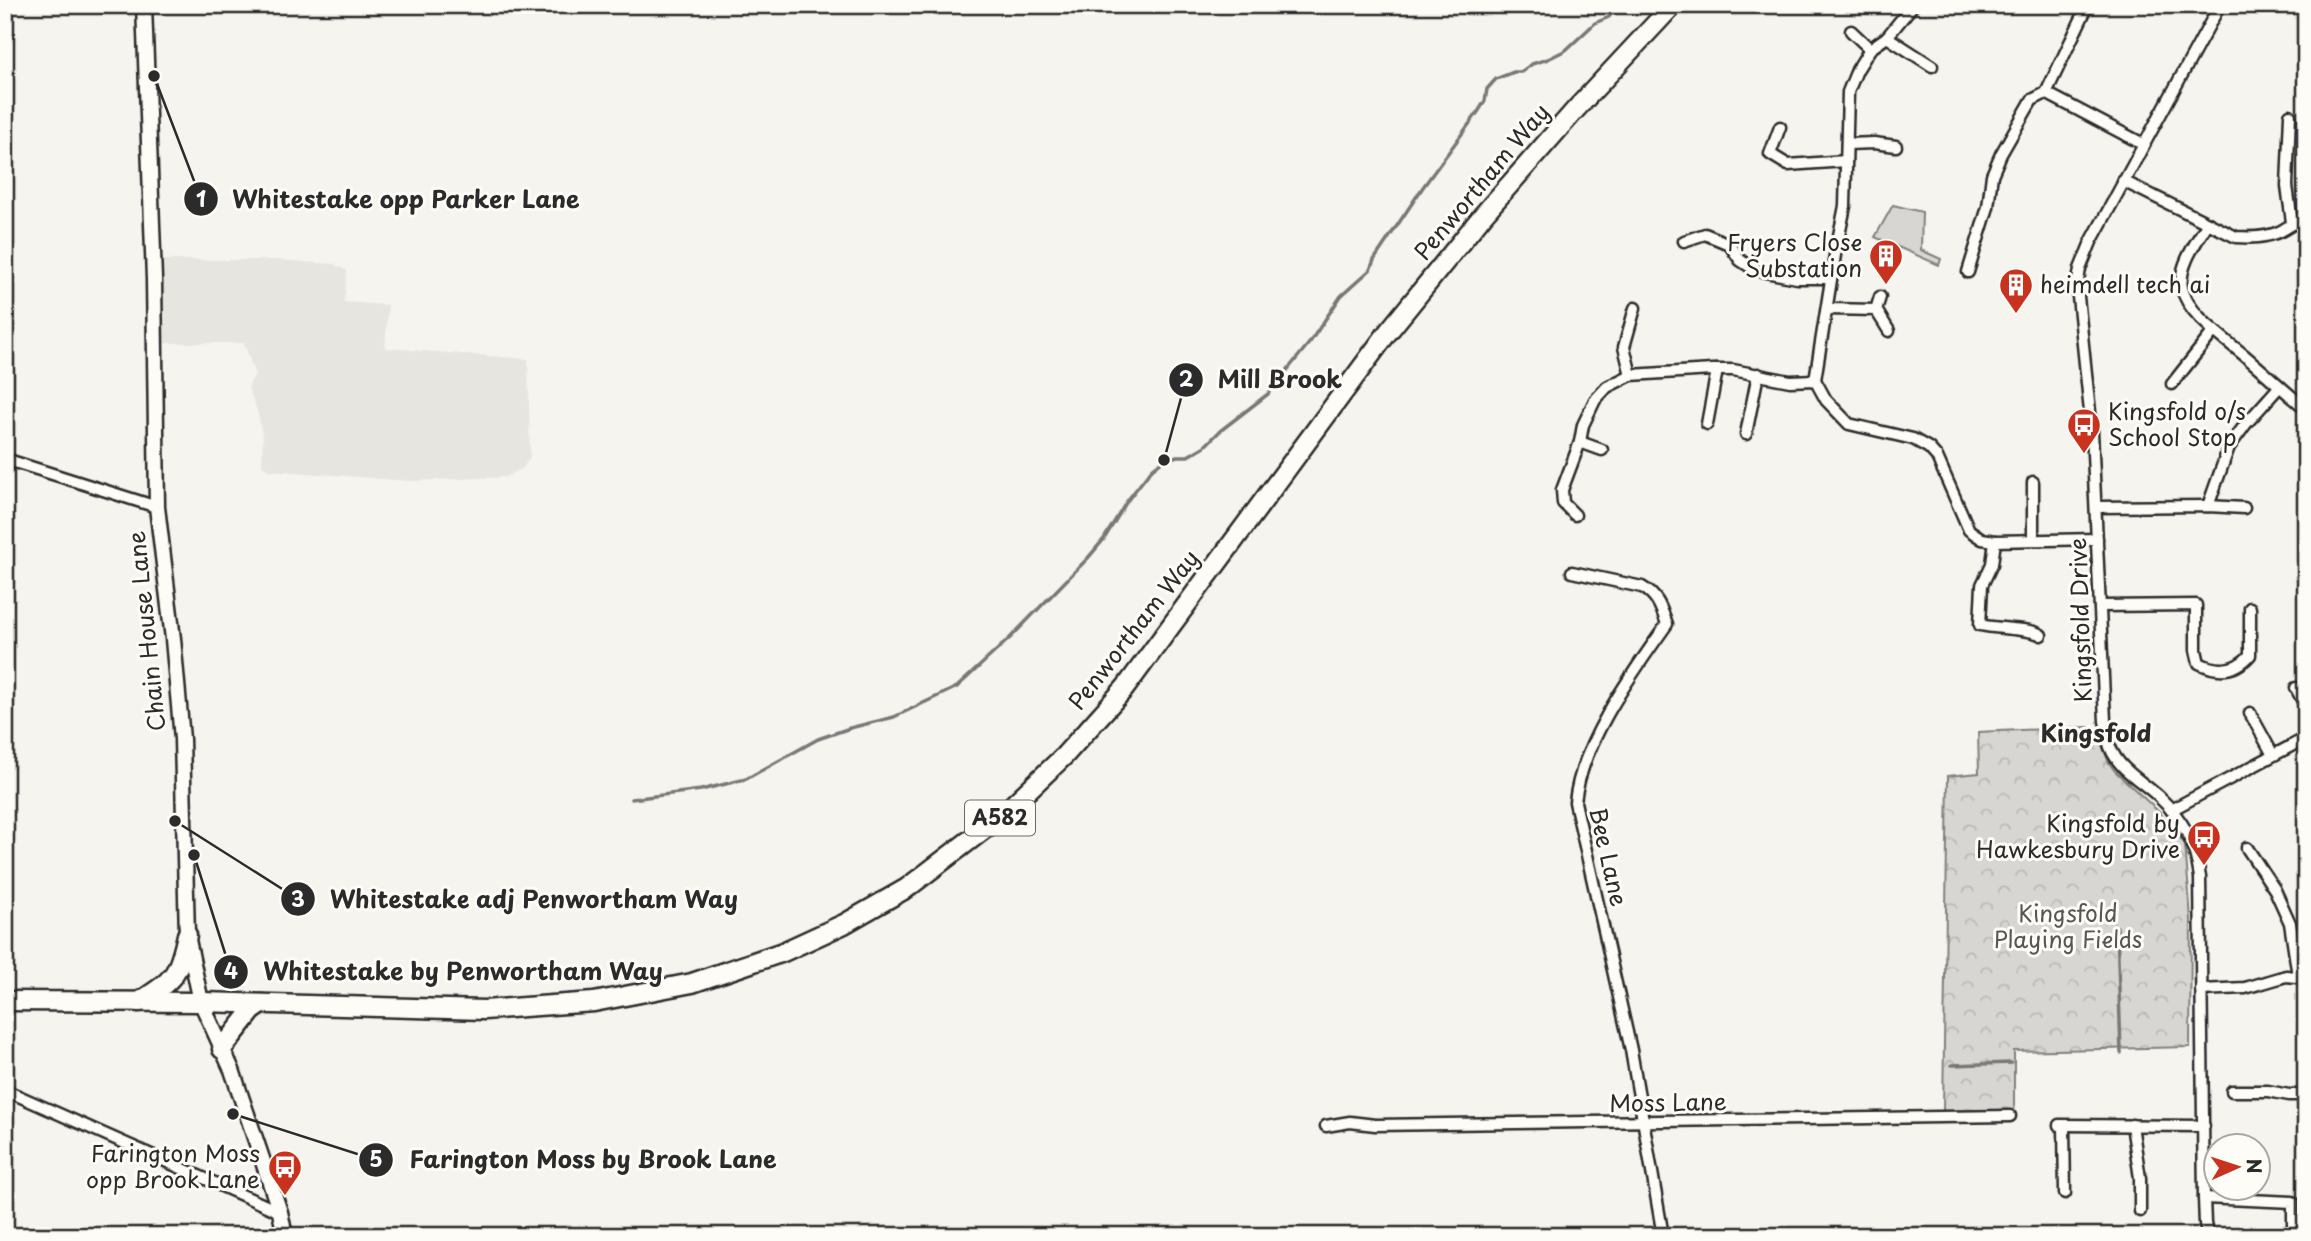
<svg xmlns="http://www.w3.org/2000/svg" width="2311" height="1241" viewBox="0 0 2311 1241" font-family="'Playpen Sans',sans-serif">
<style>
.built{fill:#e6e5e0}
.green{fill:#d7d6d2;stroke:#81807e;stroke-width:2}
.park{fill:url(#park-crowns);stroke:#81807e;stroke-width:2}
.lines{fill:none;stroke-linecap:round;stroke-linejoin:round}
.stream{stroke:#797877;stroke-width:3.5}
.street-casing{stroke:#2b2b2b;stroke-width:15}
.secondary-casing{stroke:#2b2b2b;stroke-width:19}
.highway-casing{stroke:#2b2b2b;stroke-width:23}
.street{stroke:#fdfcf7;stroke-width:10}
.secondary{stroke:#fdfcf7;stroke-width:14}
.highway{stroke:#fdfcf7;stroke-width:18}
.labels{text-anchor:middle;stroke-width:6;stroke-linejoin:round;paint-order:stroke}
.shield{fill:#fdfcf7;stroke:#6a6a68;stroke-width:2}
.shield-label{font-size:21px;font-weight:bold;fill:#2b2b2b}
.street-label{font-size:23px;fill:#2b2b2b;stroke:#fdfcf7}
.poi-label{font-size:23px;fill:#2b2b2b;stroke:#fdfcf7;text-anchor:end}
.park-label{font-size:23px;fill:#565655;stroke:#fdfcf7}
.neighbourhood-label{font-size:24px;font-weight:bold;fill:#2b2b2b;stroke:#fdfcf7}
.leader{fill:none;stroke:#2b2b2b;stroke-width:2.5}
.callout-dot{fill:#2b2b2b;stroke:#fdfcf7;stroke-width:2.5}
.mark-label{font-size:21px;text-anchor:middle;font-weight:bold;fill:#fff}
.callout-label{font-size:24px;text-anchor:middle;font-weight:bold;fill:#2b2b2b;stroke:#fdfcf7;stroke-width:6;stroke-linejoin:round;paint-order:stroke}
</style>
<defs>
<pattern id="park-crowns" width="20" height="18" patternUnits="userSpaceOnUse" patternTransform="scale(1.75)"><rect width="20" height="18" fill="#d7d6d2"/><path d="M2 6a3 3 0 1 1 6 0M12 15a3 3 0 1 1 6 0" fill="none" stroke="#b9b8b4"/></pattern>
</defs>
<rect width="100%" height="100%" fill="#f5f4ef"/>
<filter id="ink" filterUnits="userSpaceOnUse"><feTurbulence type="fractalNoise" baseFrequency=".0143" numOctaves="2"/><feDisplacementMap in="SourceGraphic" scale="14" xChannelSelector="R" yChannelSelector="G"/><feConvolveMatrix kernelMatrix="1 2 1 2 8 2 1 2 1" color-interpolation-filters="sRGB"/></filter>
<g filter="url(#ink)">
<!-- built -->
<polygon class="built" points="163,260 277,260 334,264 347,271 344,302 388,305 385,348 528,359 530,457 523,468 505,477 410,481 268,470 262,465 263,438 257,410 248,387 255,375 244,343 164,343"/>
<!-- green -->
<polygon class="green" points="1893,205 1922,212 1921,250 1941,259 1939,265 1875,237"/>
<!-- park -->
<polygon class="park" points="2088,727 2096,730 2109,763 2115,771 2160,813 2185,844 2191,919 2190,1047 2014,1051 2014,1110 1943,1111 1948,776 1979,773 1978,732"/>
<g class="lines">
<!-- stream -->
<g class="stream">
<polyline points="631,799 701,790 746,779 818,739 850,728 894,717 957,687 1011,637 1088,558 1104,539 1127,501 1152,469 1162,461 1177,456 1188,456 1205,446 1220,431 1268,394 1310,342 1341,296 1370,270 1374,260 1423,187 1478,112 1485,101 1487,89 1496,79 1514,72 1521,72 1532,64 1548,59 1566,50 1595,23 1609,17 1617,6 1621,5"/>
<polyline points="2117,927 2121,1053"/>
<polyline points="1952,1065 2011,1063"/>
</g>
<!-- street casing -->
<g class="street-casing">
<g id="street">
<polyline points="1913,5 1887,37 1870,49 1857,70 1848,92 1845,206 1835,255 1815,380 1826,400 1849,424 1913,439 1929,448 1937,457 1969,530 1982,539 1995,541 2097,539"/>
<polyline points="1851,31 1870,49"/>
<polyline points="1887,37 1932,66"/>
<polyline points="2046,93 2143,144"/>
<polyline points="2290,115 2287,186 2292,222"/>
<polyline points="1780,127 1770,154 1788,165 1846,161"/>
<polyline points="1847,144 1874,143 1896,146"/>
<path d="M2123,181L2236,237C2251,238 2266,238 2281,231C2290,226 2296,221 2306,217"/>
<path d="M2208,223C2197,241 2178,266 2182,288C2187,314 2224,338 2244,355C2265,373 2285,391 2306,409"/>
<polyline points="1684,241 1705,234 1729,244 1740,260 1755,270 1797,278 1831,278"/>
<polyline points="1968,272 1988,207 1992,175 2001,154 2032,100 2046,93 2088,5"/>
<polyline points="1827,309 1876,310 1889,331"/>
<polyline points="1876,310 1880,297"/>
<polyline points="1631,375 1624,347 1635,308"/>
<polyline points="2172,384 2214,331"/>
<polyline points="1707,424 1717,370"/>
<polyline points="1746,434 1758,374"/>
<polyline points="1580,442 1602,450"/>
<polyline points="5,459 157,507"/>
<polyline points="2033,482 2033,539"/>
<polyline points="2208,506 2229,447 2245,425 2279,387"/>
<polyline points="2096,507 2208,506 2244,508"/>
<polyline points="1575,515 1563,503 1562,490 1580,442 1583,425 1595,400 1607,387 1631,375 1712,370 1733,370 1790,381 1815,380"/>
<path d="M1995,541L1992,564L1982,585L1980,625C1996,629 2031,628 2041,635"/>
<path d="M1572,572L1642,587C1658,596 1661,608 1667,624C1633,672 1581,743 1575,802L1631,1050L1663,1236"/>
<path d="M2100,606L2196,605V650L2199,663C2219,673 2236,671 2250,655V608"/>
<polyline points="2296,688 2306,707"/>
<polyline points="2250,713 2273,755"/>
<polyline points="2171,810 2306,738"/>
<polyline points="2247,848 2275,890 2290,923 2298,976"/>
<polyline points="2201,990 2245,988 2286,976 2306,978"/>
<polyline points="5,1090 280,1212"/>
<polyline points="2232,1091 2268,1091 2289,1095 2306,1095"/>
<polyline points="2059,1125 2204,1126"/>
<polyline points="2132,1125 2140,1178 2140,1211"/>
<polyline points="1326,1126 1350,1122 1375,1125 2010,1116"/>
<polyline points="2064,1126 2065,1193"/>
<polyline points="2204,1198 2293,1202 2293,1236"/>
<path d="M2208,1236L2205,1224L2204,1198L2200,877C2195,843 2184,820 2159,797C2142,781 2119,770 2110,747C2107,739 2107,729 2105,721L2092,431L2077,287L2080,269L2091,242L2220,5"/>
</g>
</g>
<!-- secondary casing -->
<g class="secondary-casing">
<g id="secondary">
<polyline points="144,5 154,279 157,507 173,639 182,739 187,935 201,1002 232,1070 280,1212 285,1236"/>
<polyline points="2304,5 2306,6"/>
</g>
</g>
<!-- highway casing -->
<g class="highway-casing">
<g id="highway">
<polyline points="5,1001 201,1002 484,1010 594,1002 692,983 783,952 844,924 907,888 1000,817 1064,756 1125,688 1388,332 1483,215 1576,109 1673,5"/>
<path d="M139,1002C174,979 178,977 187,935"/>
<polyline points="222,1049 252,1011 262,1004"/>
</g>
</g>
<!-- street -->
<use href="#street" class="street"/>
<!-- secondary -->
<use href="#secondary" class="secondary"/>
<!-- highway -->
<use href="#highway" class="highway"/>
</g>
</g>
<!-- icons -->
<defs>
<g id="building-pin" transform="scale(1.75)"><path d="M0 17L-7.5 6A9.5 9.5 0 1 1 7.5 6Z" fill="#c8321e" stroke="#fdfcf7"/><path d="M-4-6H4V6H1V3H-1V6H-4ZM-2.5-4.3h1.7v1.8h-1.7ZM.8-4.3h1.7v1.8H.8ZM-2.5-1h1.7V.8h-1.7ZM.8-1h1.7V.8H.8Z" fill="#fff"/></g>
<g id="bus-pin" transform="scale(1.75)"><path d="M0 17L-7.5 6A9.5 9.5 0 1 1 7.5 6Z" fill="#c8321e" stroke="#fdfcf7"/><path d="M-5-6H5V4H4V6H2V4H-2V6H-4V4H-5ZM-3.5-4V0h7V-4ZM-3.5 1.2v1.5H-2V1.2ZM2 1.2v1.5H3.5V1.2Z" fill="#fff"/></g>
</defs>
<g fill-rule="evenodd">
<use href="#building-pin" x="1886" y="256"/>
<use href="#building-pin" x="2016" y="285"/>
<use href="#bus-pin" x="2084" y="425"/>
<use href="#bus-pin" x="2204" y="837"/>
<use href="#bus-pin" x="285" y="1167"/>
</g>
<g class="labels">
<!-- shield labels -->
<rect class="shield" x="965" y="800.5" width="70" height="35" rx="5"/>
<g class="shield-label">
<text x="1000" y="825">A582</text>
</g>
<!-- street labels -->
<g class="street-label">
<text transform="translate(1482 182) rotate(-50)" y="8">Penwortham Way</text>
<text transform="translate(2081 620) rotate(-92)" y="8">Kingsfold Drive</text>
<text transform="translate(1134 630) rotate(-52)" y="8">Penwortham Way</text>
<text transform="translate(147 631) rotate(-96)" y="8">Chain House Lane</text>
<text transform="translate(1608 857) rotate(77)" y="8">Bee Lane</text>
<text transform="translate(1668 1103) rotate(-1)" y="8">Moss Lane</text>
</g>
<!-- poi labels -->
<g class="poi-label">
<text x="1862" y="251">Fryers Close<tspan x="1862" dy="26">Substation</tspan></text>
<text x="2040" y="293" text-anchor="start">heimdell tech ai</text>
<text x="2108" y="420" text-anchor="start">Kingsfold o/s<tspan x="2108" dy="26">School Stop</tspan></text>
<text x="2180" y="832">Kingsfold by<tspan x="2180" dy="26">Hawkesbury Drive</tspan></text>
<text x="260" y="1162">Farington Moss<tspan x="260" dy="26">opp Brook Lane</tspan></text>
</g>
<!-- park labels -->
<g class="park-label">
<text x="2068" y="922">Kingsfold<tspan x="2068" dy="26">Playing Fields</tspan></text>
</g>
<!-- neighbourhood labels -->
<g class="neighbourhood-label">
<text x="2096" y="742">Kingsfold</text>
</g>
</g>
<!-- callouts -->
<path class="leader" d="M154 76L201 199M1164 460L1186 380M175 821L298 899M194 855L231 972M233 1114L376 1160"/>
<g class="callout-dot">
<circle cx="154" cy="76" r="7"/>
<circle cx="1164" cy="460" r="7"/>
<circle cx="175" cy="821" r="7"/>
<circle cx="194" cy="855" r="7"/>
<circle cx="233" cy="1114" r="7"/>
<circle cx="201" cy="199" r="18"/>
<circle cx="1186" cy="380" r="18"/>
<circle cx="298" cy="899" r="18"/>
<circle cx="231" cy="972" r="18"/>
<circle cx="376" cy="1160" r="18"/>
</g>
<g class="mark-label">
<text x="201" y="207">1</text>
<text x="1186" y="387">2</text>
<text x="298" y="907">3</text>
<text x="231" y="979">4</text>
<text x="376" y="1167">5</text>
</g>
<g class="callout-label">
<text x="406" y="208">Whitestake opp Parker Lane</text>
<text x="1280" y="388">Mill Brook</text>
<text x="534" y="908">Whitestake adj Penwortham Way</text>
<text x="463" y="980">Whitestake by Penwortham Way</text>
<text x="593" y="1168">Farington Moss by Brook Lane</text>
</g>
<!-- margin -->
<rect width="2311" height="1241" fill="none" stroke="#fdfcf7" stroke-width="28"/>
<rect x="14" y="14" width="2283" height="1213" fill="none" stroke="#2b2b2b" stroke-width="2.5" filter="url(#ink)"/>
<!-- north arrow -->
<g transform="translate(2237 1167) rotate(87)"><circle r="33" fill="#fdfcf7" stroke="#a9a8a5" stroke-width="2"/>
<path d="M0-5L12 26L0 18L-12 26Z" fill="#c8321e"/>
<text y="-10" font-size="19" font-weight="bold" text-anchor="middle" fill="#2b2b2b">N</text>
</g>
</svg>
